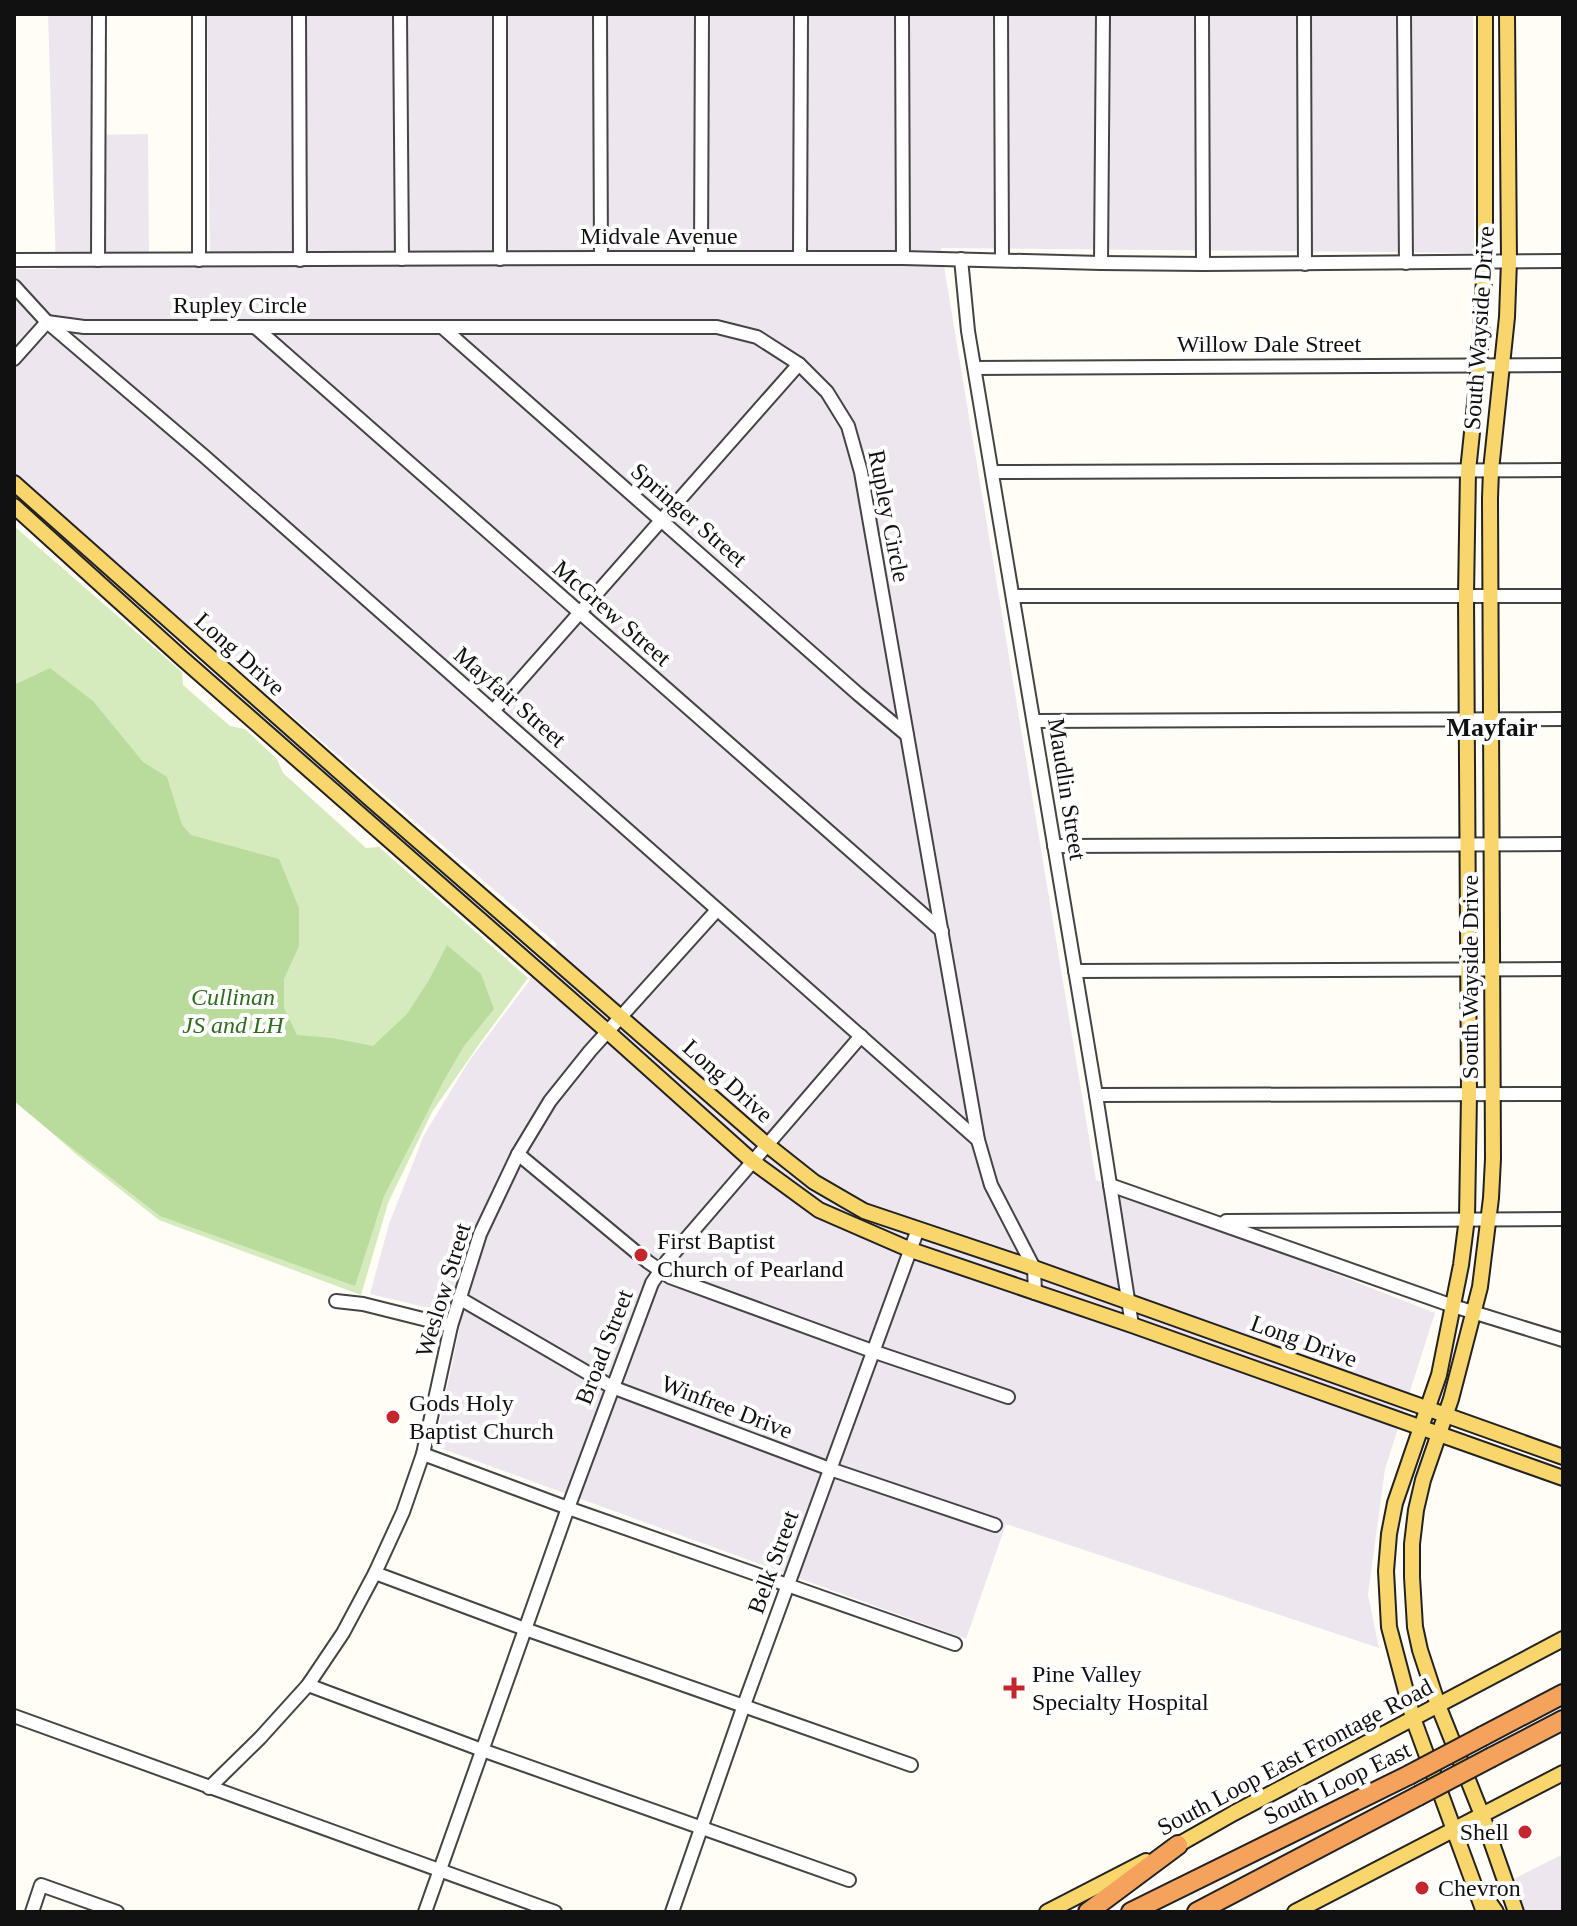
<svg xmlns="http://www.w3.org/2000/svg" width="1577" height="1926" viewBox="0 0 1577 1926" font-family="'Times New Roman',serif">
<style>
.industrial{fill:#eee6ef}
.green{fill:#d5ebbd}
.forest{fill:#b9dc9c}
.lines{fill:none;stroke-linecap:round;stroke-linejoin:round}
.minor-casing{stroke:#444;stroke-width:16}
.major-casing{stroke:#222;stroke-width:18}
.highway-casing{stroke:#222;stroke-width:22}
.minor{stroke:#fff;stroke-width:12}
.major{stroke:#f9d66b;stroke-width:14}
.highway{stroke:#f5a25d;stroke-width:18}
.highway-bridge-casing{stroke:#222;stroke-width:22;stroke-linecap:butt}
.highway-bridge{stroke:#f5a25d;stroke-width:18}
.poi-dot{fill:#c4262e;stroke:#fff;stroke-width:3}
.labels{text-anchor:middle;stroke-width:8;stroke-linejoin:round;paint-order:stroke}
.street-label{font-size:24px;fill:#111;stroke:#fff}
.park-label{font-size:24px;font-style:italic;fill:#2f6b1f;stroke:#fff}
.poi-label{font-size:24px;fill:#111;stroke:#fff;text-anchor:start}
.neighbourhood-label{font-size:26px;font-weight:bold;fill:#111;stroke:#fff}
</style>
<rect width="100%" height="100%" fill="#fffdf5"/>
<!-- industrial -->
<g class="industrial">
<polygon points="48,14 93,14 91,135 148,134 149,253 210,254 207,14 1473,14 1474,253 941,248 1096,1180 1435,1313 1385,1469 1368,1595 1379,1648 1006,1524 966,1639 435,1446 462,1316 370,1294 389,1224 424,1135 469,1061 557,944 14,476 14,269 56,269"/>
<polygon points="1563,1854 1563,1912 1520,1912 1510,1881"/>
</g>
<!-- green -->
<polygon class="green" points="14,526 182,672 183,685 230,726 245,729 277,759 283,773 366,848 379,847 528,978 480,1043 432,1112 388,1203 361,1295 159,1220 77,1155 14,1099"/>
<!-- forest -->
<polygon class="forest" points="50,668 93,701 143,762 167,777 182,825 191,835 279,859 299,908 299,946 284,979 284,1008 297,1035 332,1038 373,1046 407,1014 429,980 447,945 481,974 494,1009 464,1046 444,1080 384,1196 355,1286 160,1216 50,1131 14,1101 14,685"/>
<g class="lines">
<!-- minor casing -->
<g class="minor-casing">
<g id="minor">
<polyline points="199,14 199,260"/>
<polyline points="299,14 300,260"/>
<polyline points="400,14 402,259"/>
<polyline points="500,14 500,259"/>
<polyline points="600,14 601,258"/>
<polyline points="902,14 903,258"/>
<polyline points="1001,14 1002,260"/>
<polyline points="1202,14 1203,264"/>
<polyline points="1304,14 1305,264"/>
<polyline points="1404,14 1406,263"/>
<polyline points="701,258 702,14"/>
<polyline points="800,258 801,14"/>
<polyline points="961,259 968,331 1096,1095 1132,1325"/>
<polyline points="14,260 601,258 903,258 1101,263 1203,264 1563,261"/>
<polyline points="98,260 99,14"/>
<polyline points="1101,263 1103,14"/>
<polyline points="14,286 47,322 204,456 493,711 978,1140"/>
<polyline points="255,327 942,931"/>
<polyline points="442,327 858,694 907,735"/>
<polyline points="14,359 47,322 84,327 717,327 757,337 799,364 827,392 848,426 861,472 978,1140 991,1185 1034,1268 1035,1293"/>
<polyline points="975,368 1563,365"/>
<polyline points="992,472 1563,470"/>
<polyline points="1013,596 1563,596"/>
<polyline points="493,711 799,364"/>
<polyline points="1034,721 1563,719"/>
<polyline points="1054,846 1563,844"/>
<polyline points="1075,971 1563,969"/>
<polyline points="1096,1095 1563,1094"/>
<polyline points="518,1154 648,1262 670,1277 875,1352 1008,1397"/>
<polyline points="1110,1185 1453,1306 1563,1340"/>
<polyline points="1226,1221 1563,1219"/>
<polyline points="459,1298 612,1387 830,1469 995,1525"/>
<polyline points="336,1301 363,1304 451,1326"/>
<polyline points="423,1454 568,1508 955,1644"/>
<polyline points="375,1573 525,1629 911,1765"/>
<polyline points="308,1685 482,1750 849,1880"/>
<polyline points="14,1716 555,1912"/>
<polyline points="209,1788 260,1738 308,1685 343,1633 375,1573 403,1512 423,1454 451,1326 480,1234 518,1154 550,1101 590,1051 717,910"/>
<polyline points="32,1912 41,1885 117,1912"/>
<polyline points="425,1912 568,1508 652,1283 667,1261 861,1036"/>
<polyline points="672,1912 744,1705 918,1229"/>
</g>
</g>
<!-- major casing -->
<g class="major-casing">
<g id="major">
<polyline points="1507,14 1509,261 1507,317 1491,470 1490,498 1493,1159 1491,1198 1480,1287 1451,1399 1423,1480 1416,1510 1412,1544 1412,1577 1415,1627 1420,1650 1438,1705 1482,1815 1516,1912"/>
<polyline points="14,483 368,797 766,1144 814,1182 864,1211 1034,1268 1563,1457"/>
<polyline points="14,506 183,659 608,1032 752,1161 819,1210 911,1250 1132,1325 1563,1478"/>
<polyline points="1169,1850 1234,1813 1563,1639"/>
<polyline points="1482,1892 1496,1912"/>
<polyline points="1047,1912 1146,1861"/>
<polyline points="1295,1912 1563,1773"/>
<polyline points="1484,1912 1413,1718 1389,1627 1386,1571 1389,1534 1395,1503 1439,1375 1461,1265 1467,1218 1469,1095 1466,596 1468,471 1479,365 1485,262 1485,14"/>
</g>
</g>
<!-- highway casing -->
<g class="highway-casing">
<g id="highway">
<polyline points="1483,1736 1563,1694"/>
<polyline points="1492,1757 1563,1720"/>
<polyline points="1088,1912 1178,1845"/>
<polyline points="1131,1912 1409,1775"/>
<polyline points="1197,1912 1418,1796"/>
</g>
</g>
<!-- minor -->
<use href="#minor" class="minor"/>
<!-- major -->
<use href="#major" class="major"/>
<!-- highway -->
<use href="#highway" class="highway"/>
<!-- highway-bridge casing -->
<g class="highway-bridge-casing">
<g id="highway-bridge">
<polyline points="1409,1775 1483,1736"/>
<polyline points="1418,1796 1492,1757"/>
</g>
</g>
<!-- highway-bridge -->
<use href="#highway-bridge" class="highway-bridge"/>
</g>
<!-- markers -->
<g class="poi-dot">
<circle cx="641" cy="1255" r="8"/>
<circle cx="393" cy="1417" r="8"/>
<path d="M1010 1676h8v8h8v8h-8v8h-8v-8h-8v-8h8z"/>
<circle cx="1525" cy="1832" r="8"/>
<circle cx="1422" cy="1888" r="8"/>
</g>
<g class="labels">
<!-- street labels -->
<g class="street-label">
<text x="659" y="244">Midvale Avenue</text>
<text x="240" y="313">Rupley Circle</text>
<text transform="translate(1479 328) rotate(-86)" y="8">South Wayside Drive</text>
<text x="1269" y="352">Willow Dale Street</text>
<text transform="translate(689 515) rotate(41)" y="8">Springer Street</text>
<text transform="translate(889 516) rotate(79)" y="8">Rupley Circle</text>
<text transform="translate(612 613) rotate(41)" y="8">McGrew Street</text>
<text transform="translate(240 654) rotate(42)" y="8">Long Drive</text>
<text transform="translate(510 697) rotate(41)" y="8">Mayfair Street</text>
<text transform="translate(1067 789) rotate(81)" y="8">Maudlin Street</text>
<text transform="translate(1470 977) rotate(-90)" y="8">South Wayside Drive</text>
<text transform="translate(728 1081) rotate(42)" y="8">Long Drive</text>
<text transform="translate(443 1290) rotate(-73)" y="8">Weslow Street</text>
<text transform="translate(1304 1341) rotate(20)" y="8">Long Drive</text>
<text transform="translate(604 1347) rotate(-69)" y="8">Broad Street</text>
<text transform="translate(727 1407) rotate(21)" y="8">Winfree Drive</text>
<text transform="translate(773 1562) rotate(-70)" y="8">Belk Street</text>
<text transform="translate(1295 1757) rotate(-28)" y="8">South Loop East Frontage Road</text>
<text transform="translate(1337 1783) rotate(-26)" y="8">South Loop East</text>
</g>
<!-- park labels -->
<g class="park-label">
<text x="233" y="1005">Cullinan<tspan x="233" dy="28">JS and LH</tspan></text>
</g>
<!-- poi labels -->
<g class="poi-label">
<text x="657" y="1249">First Baptist<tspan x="657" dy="28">Church of Pearland</tspan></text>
<text x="409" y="1411">Gods Holy<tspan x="409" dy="28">Baptist Church</tspan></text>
<text x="1032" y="1682">Pine Valley<tspan x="1032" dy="28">Specialty Hospital</tspan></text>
<text x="1509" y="1840" text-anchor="end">Shell</text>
<text x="1438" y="1896">Chevron</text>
</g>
<!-- neighbourhood labels -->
<g class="neighbourhood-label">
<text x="1492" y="736">Mayfair</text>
</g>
</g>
<!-- border -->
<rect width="1577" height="1926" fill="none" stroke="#111111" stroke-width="32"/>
</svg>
